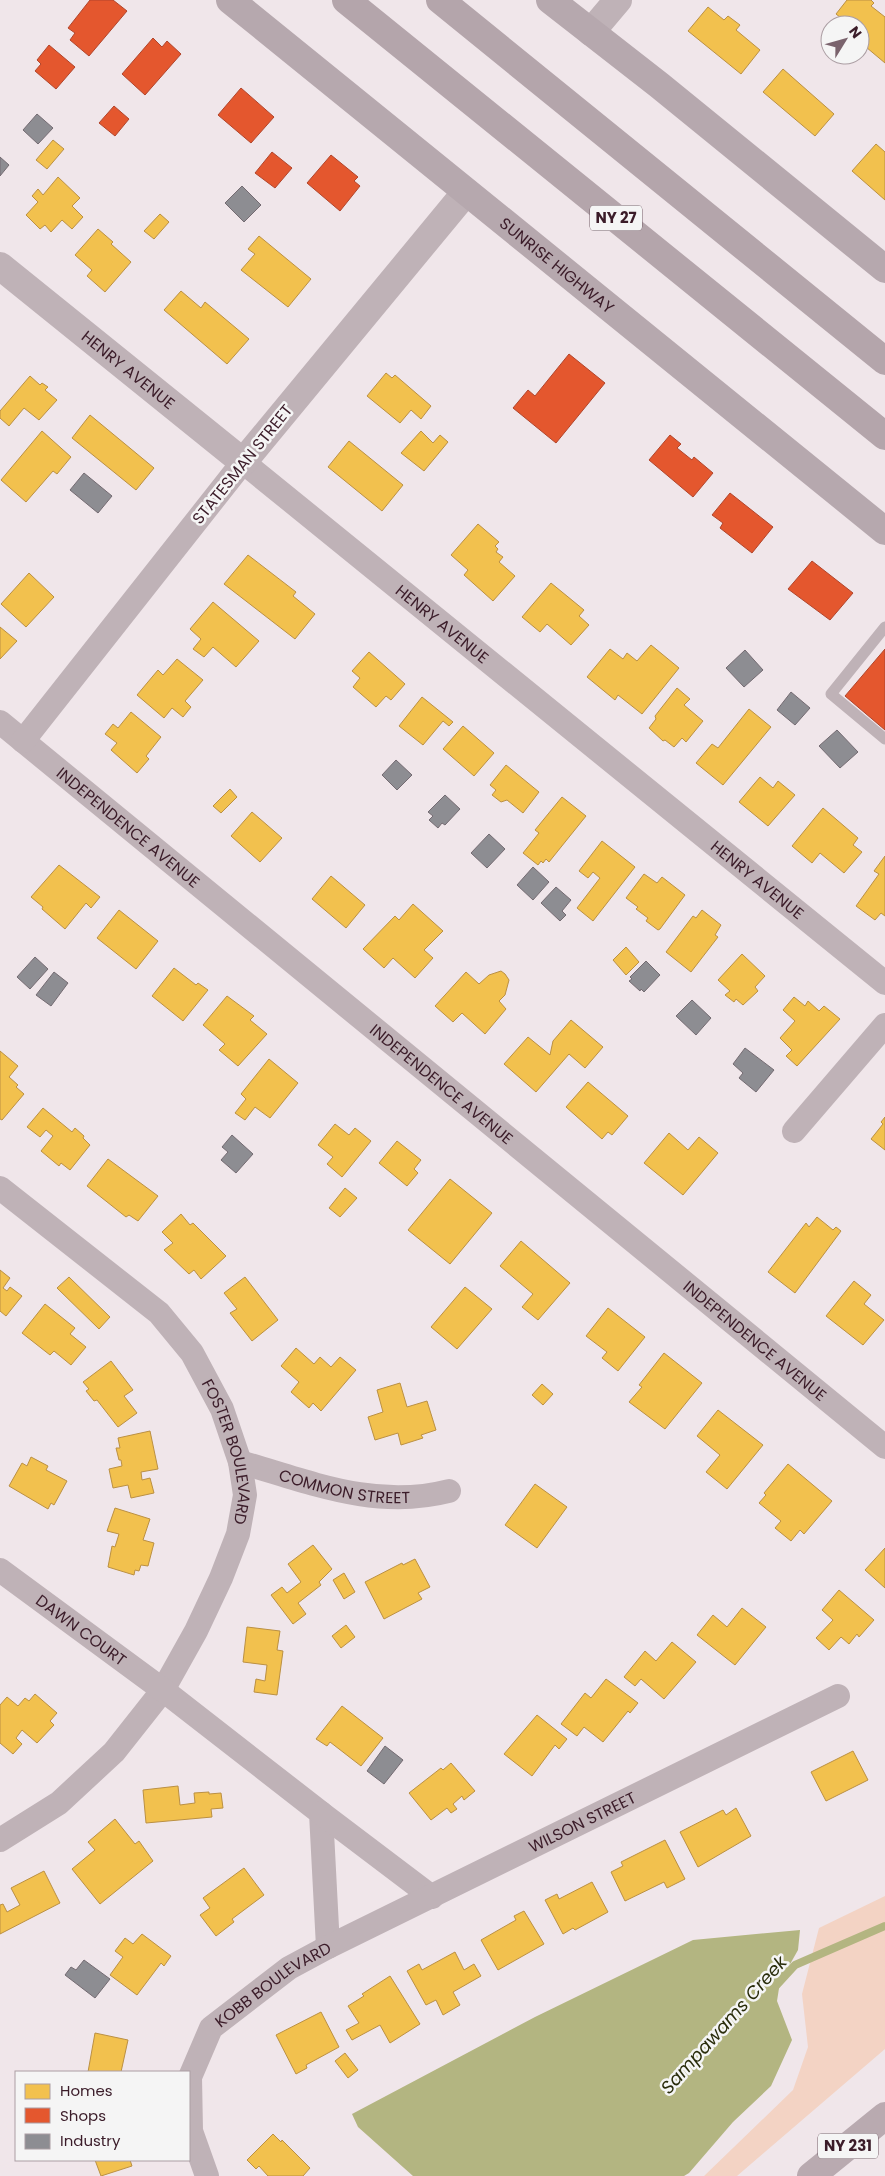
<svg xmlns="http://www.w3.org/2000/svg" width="885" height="2176" viewBox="0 0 885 2176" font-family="Poppins,sans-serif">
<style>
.green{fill:#f3d3c4}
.water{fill:#b3b581}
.homes{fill:#f2c14e;stroke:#bb9043}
.shops{fill:#e4572e;stroke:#b1452c}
.industry{fill:#8d8d92;stroke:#746b72}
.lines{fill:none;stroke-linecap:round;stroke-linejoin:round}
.stream{stroke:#b3b581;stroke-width:8}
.service{stroke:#bfb2b7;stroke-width:11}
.minor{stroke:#bfb2b7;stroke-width:24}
.tertiary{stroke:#bfb2b7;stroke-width:28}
.secondary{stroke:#b6a8ae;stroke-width:28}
.primary{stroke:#b9aab0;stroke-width:28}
.motorway{stroke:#b4a5ab;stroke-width:28}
.labels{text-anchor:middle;stroke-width:5;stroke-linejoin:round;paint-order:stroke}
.shield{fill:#f5f5f5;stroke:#735d66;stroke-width:1}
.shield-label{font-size:15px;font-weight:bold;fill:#3b1c29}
.street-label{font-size:16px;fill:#3b1c29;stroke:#f5f5f5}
.water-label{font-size:18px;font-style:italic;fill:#292c0a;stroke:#f5f5f5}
</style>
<rect width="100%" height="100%" fill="#f0e6ea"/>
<!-- green -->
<polygon class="green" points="885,1896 885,2049 737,2176 704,2176 793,2090 808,2047 802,1994 819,1928"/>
<!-- water -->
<polygon class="water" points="800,1930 798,1950 780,1982 777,2001 792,2040 771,2086 733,2122 689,2173 684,2176 413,2176 358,2127 352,2114 535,2017 693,1940"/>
<!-- homes -->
<g class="homes">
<polygon points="847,0 871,0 874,3 871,6 885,17 885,63 860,42 860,25 850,25 836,14"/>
<polygon points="708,7 724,20 728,16 740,25 736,30 760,50 741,74 688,31"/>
<polygon points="783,69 834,114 815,136 763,92"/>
<polygon points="53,140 64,149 47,169 36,160"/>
<polygon points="876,144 885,152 885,200 852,171"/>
<polygon points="58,177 80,198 72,206 83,217 72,229 62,220 51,232 45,225 40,229 26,215 38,202 32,196 38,189 43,195"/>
<polygon points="160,214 169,222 154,239 144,231"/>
<polygon points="98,229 113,242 111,244 131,262 105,292 87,276 92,270 75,255"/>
<polygon points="259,236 311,279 288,307 241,270 255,254 248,249"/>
<polygon points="181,291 201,308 205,302 249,339 227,364 164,310"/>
<polygon points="386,373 392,378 395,375 431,406 421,419 411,410 400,423 367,396"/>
<polygon points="30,376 40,385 42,383 48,387 45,390 57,400 39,420 24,408 9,426 0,418 0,411"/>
<polygon points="90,415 154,468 136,490 72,438"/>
<polygon points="42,431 71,457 57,474 53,471 26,502 1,480"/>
<polygon points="421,431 433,443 440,435 448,442 424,471 401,453"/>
<polygon points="349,441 403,485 382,511 328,467"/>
<polygon points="478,524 499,542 495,546 498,549 496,552 503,557 499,562 515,576 493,601 464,575 468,570 451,555"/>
<polygon points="248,555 296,592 293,596 315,614 295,639 224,584"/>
<polygon points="29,573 54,597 26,627 1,604"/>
<polygon points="551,583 584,610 579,616 589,625 571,645 547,624 540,632 522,617"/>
<polygon points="213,602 259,641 236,667 213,647 204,657 193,649 201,639 190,629"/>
<polygon points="0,627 17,641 0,659"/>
<polygon points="651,645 679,668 642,714 618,695 615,700 587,677 610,649 623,659 627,653 637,661"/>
<polygon points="369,652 405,684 391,700 386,696 376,707 353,687 360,678 352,671"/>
<polygon points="177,659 203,680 185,701 191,707 183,717 172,708 164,718 137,695 158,670 163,675"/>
<polygon points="677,688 690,699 684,705 703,721 686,742 682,738 674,747 665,740 663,741 649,728 656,719 655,716"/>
<polygon points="422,697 453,722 449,726 443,721 423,745 399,726"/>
<polygon points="749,709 771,727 723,785 696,763 712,744 718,748"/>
<polygon points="131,712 161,737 146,756 149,759 137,773 111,750 117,743 105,734 113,724 118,728"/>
<polygon points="463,726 494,753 474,776 443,749"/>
<polygon points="506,765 539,792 523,813 507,800 501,802 492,795 496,790 490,785"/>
<polygon points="760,777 773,788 778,781 795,795 768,826 739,802"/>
<polygon points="230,789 237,797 221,813 213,806"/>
<polygon points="562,797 586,816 549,862 546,859 543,863 541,861 538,865 523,853 539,833 535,830"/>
<polygon points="823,808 858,838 853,845 862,852 844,873 820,853 812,863 792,846"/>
<polygon points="252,812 282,838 260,862 231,836"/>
<polygon points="602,841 635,867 593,921 577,908 600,878 593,872 588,878 579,871"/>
<polygon points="885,856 885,916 881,913 875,920 856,906 879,874 874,871"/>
<polygon points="59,865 100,897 91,908 86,903 65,929 42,909 43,907 31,897"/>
<polygon points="644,874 657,883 662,877 685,895 660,929 658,930 646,921 648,918 636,909 638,907 626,898"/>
<polygon points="331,876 365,905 346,928 312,899"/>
<polygon points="413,904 443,931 424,950 433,958 415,978 393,958 384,968 363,949 395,916 399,920"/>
<polygon points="119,910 158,941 136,969 97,938"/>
<polygon points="702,910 721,925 715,935 718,937 691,972 666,952 693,916 696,918"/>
<polygon points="626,947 639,962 626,975 613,960"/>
<polygon points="742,954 765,976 755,987 758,991 743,1005 736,999 734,1002 725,995 730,991 718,980"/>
<polygon points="174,968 196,985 198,983 208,990 183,1021 152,996"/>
<polygon points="501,971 505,974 509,980 505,995 499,1001 506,1009 485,1034 462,1013 453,1022 435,1006 466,972 479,984 489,975"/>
<polygon points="227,996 254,1016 250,1020 267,1034 238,1066 219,1050 225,1044 203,1025"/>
<polygon points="794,997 805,1006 808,1001 819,1011 824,1006 840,1019 797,1066 786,1056 792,1050 780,1038 795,1021 783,1010"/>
<polygon points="571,1020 603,1047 585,1068 569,1054 536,1092 504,1064 528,1037 550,1055 553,1041"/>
<polygon points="0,1051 18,1066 9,1077 18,1085 16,1087 24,1094 2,1120 0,1119"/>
<polygon points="269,1059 298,1083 270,1118 255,1107 245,1120 235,1113 246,1099 241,1094"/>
<polygon points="588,1082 628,1116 612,1135 608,1132 602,1139 566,1107"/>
<polygon points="43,1108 72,1132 75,1128 84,1136 83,1138 90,1145 70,1170 61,1163 59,1166 41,1151 53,1136 46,1130 40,1137 27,1127"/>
<polygon points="885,1117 885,1150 871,1139 883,1124 881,1122"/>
<polygon points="335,1124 349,1135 355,1128 371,1141 342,1177 327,1164 333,1157 318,1145"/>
<polygon points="669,1133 688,1150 699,1137 718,1153 683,1195 644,1163"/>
<polygon points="397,1141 421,1160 414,1169 418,1173 407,1186 379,1163"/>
<polygon points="108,1159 158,1196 138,1221 129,1215 126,1217 87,1186"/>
<polygon points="450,1179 492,1213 450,1264 408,1230"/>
<polygon points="345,1188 357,1198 340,1217 329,1208"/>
<polygon points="181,1214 190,1225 193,1223 226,1256 201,1279 194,1270 189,1274 164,1250 173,1243 162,1232"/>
<polygon points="817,1217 833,1230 836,1227 841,1231 795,1293 768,1272 806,1223 809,1227"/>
<polygon points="521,1241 570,1283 538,1320 522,1307 533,1294 500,1266"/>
<polygon points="0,1270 10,1278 3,1288 7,1291 10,1287 22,1296 6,1316 0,1311"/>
<polygon points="69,1277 110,1317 99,1329 57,1288"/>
<polygon points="245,1277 278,1320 252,1341 230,1313 237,1309 224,1293"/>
<polygon points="854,1281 871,1295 864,1304 884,1320 863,1345 826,1316"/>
<polygon points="465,1287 492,1309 457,1349 431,1327"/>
<polygon points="45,1304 75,1328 70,1334 86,1347 71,1365 54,1351 50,1355 22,1333"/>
<polygon points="608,1308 645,1337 618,1371 602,1358 607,1352 586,1336"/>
<polygon points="296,1348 314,1364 320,1357 331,1367 340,1357 356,1370 321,1411 313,1403 309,1408 291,1392 299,1382 281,1366"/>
<polygon points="664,1353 702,1383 665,1429 629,1402 642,1387 639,1385"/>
<polygon points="111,1361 133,1390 124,1396 137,1413 118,1427 97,1400 94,1401 86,1391 89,1389 83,1382"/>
<polygon points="400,1383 407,1407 427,1401 436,1430 421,1435 423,1438 401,1445 398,1433 375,1440 368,1417 383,1412 377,1390"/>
<polygon points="542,1384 553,1394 543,1405 532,1395"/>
<polygon points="718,1410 763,1445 727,1489 706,1472 720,1455 697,1436"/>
<polygon points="150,1431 158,1469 141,1472 142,1480 150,1478 154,1493 131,1498 128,1485 113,1488 109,1469 122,1466 121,1460 119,1460 116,1448 120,1448 118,1438"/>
<polygon points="31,1457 48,1466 46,1470 67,1481 54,1505 51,1503 48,1509 9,1486 22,1463 27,1466"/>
<polygon points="788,1464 832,1501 804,1534 800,1530 791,1541 775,1528 781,1521 759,1503 766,1495 764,1493"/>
<polygon points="535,1484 567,1507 537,1548 505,1525"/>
<polygon points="115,1508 150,1519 143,1540 154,1543 148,1566 141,1565 139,1571 135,1570 134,1575 108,1567 112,1546 115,1547 119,1534 107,1531"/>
<polygon points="313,1545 332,1569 319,1582 321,1585 298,1603 306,1614 293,1624 271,1595 282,1587 287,1593 301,1582 288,1564"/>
<polygon points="885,1548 885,1588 865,1570"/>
<polygon points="415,1559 430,1587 418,1593 422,1599 384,1619 365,1582 402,1563 403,1565"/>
<polygon points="344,1573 355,1592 344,1599 333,1580"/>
<polygon points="839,1590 874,1620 859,1637 857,1634 849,1644 841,1637 829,1650 816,1638 833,1620 822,1610"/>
<polygon points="742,1608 766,1627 735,1665 697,1635 713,1615 727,1627"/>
<polygon points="346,1625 355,1637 341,1648 332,1636"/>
<polygon points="247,1627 280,1631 277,1650 283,1651 277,1695 254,1692 256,1679 265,1681 267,1665 243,1662"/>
<polygon points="672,1642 696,1662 664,1699 641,1679 635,1686 624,1677 645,1651 656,1661"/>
<polygon points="606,1679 638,1703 630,1713 628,1711 603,1742 584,1727 577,1736 561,1724 585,1693 591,1698"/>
<polygon points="35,1694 57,1713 50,1721 54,1725 37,1743 22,1730 16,1738 22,1744 13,1754 0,1743 0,1705 7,1697 18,1706 25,1698 29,1701"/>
<polygon points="342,1706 383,1738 361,1766 330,1742 327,1746 316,1739"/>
<polygon points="537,1715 567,1739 559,1749 555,1745 532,1776 504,1754"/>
<polygon points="853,1751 868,1780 826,1801 811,1772"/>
<polygon points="451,1763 475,1791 464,1800 462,1796 453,1804 457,1809 451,1813 447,1808 431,1820 409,1793 441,1768 443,1770"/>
<polygon points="178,1786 180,1805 195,1803 194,1793 209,1792 209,1794 221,1793 223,1808 211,1809 212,1817 146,1823 143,1790"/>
<polygon points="736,1808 751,1836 698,1867 680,1832 723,1810 726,1815"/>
<polygon points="115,1819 135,1844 139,1841 153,1861 100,1904 72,1869 95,1850 88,1842"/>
<polygon points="665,1840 685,1879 667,1888 664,1882 625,1901 611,1872 623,1866 621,1862"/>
<polygon points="244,1868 264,1895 232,1919 234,1922 216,1936 200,1915 210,1908 203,1898"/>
<polygon points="44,1871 60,1903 0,1934 0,1905 3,1904 7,1912 20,1905 11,1888"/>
<polygon points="592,1882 608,1912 575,1930 573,1928 563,1934 545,1900 557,1894 559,1899"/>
<polygon points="524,1911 544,1944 498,1970 481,1940 516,1920 514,1916"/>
<polygon points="142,1934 171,1956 164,1966 161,1963 137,1995 110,1975 123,1957 115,1951 125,1938 133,1944"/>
<polygon points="455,1952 464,1970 474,1964 481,1976 453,1992 460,2005 443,2015 436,2000 426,2005 407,1971 419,1964 422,1970"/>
<polygon points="390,1976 420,2024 390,2043 380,2025 352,2040 346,2030 359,2023 348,2006 364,1996 362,1994"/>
<polygon points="321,2012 339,2047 306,2065 307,2068 296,2074 276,2035"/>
<polygon points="95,2033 128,2040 121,2072 88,2072"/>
<polygon points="345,2053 358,2070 348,2078 335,2061"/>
<polygon points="273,2134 281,2142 282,2140 310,2168 303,2176 268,2176 259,2166 256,2169 247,2160"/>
<polygon points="95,2160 130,2160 132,2166 101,2176"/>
</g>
<!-- shops -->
<g class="shops">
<polygon points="90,0 113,0 127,11 89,56 70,40 75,33 68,28"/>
<polygon points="153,38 162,47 167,41 181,54 145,95 122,74"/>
<polygon points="49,45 75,67 56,89 35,71 41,64 37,60"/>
<polygon points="241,88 274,117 251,143 218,115"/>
<polygon points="114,106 129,119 115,136 99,123"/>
<polygon points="272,152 292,168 275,188 255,173"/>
<polygon points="331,155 358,177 354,181 360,186 340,211 307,183"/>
<polygon points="569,354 605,383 556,443 513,408 528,390 535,396"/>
<polygon points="670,435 681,444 677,448 692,460 694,457 713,473 693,497 649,460"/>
<polygon points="730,493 773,527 752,553 720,528 723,523 712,515"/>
<polygon points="812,561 853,593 830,620 788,589"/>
<polygon points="885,649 885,730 845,696"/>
</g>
<!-- industry -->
<g class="industry">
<polygon points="37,114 53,128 38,144 23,130"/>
<polygon points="0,157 9,165 0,176"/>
<polygon points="242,186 261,205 244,222 225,203"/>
<polygon points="84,473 112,496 98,513 70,490"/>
<polygon points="745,650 763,670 744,687 726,668"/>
<polygon points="791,692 810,708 795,725 777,710"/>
<polygon points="837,730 858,752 840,768 819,746"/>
<polygon points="396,760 412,775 397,790 382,775"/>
<polygon points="445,795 460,809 445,825 442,823 438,828 429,820 433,816 428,812"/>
<polygon points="489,834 505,849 487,868 471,853"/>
<polygon points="533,867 549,882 533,900 517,885"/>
<polygon points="556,887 571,900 562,911 566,915 560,921 541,903"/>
<polygon points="35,957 48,969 30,989 17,977"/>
<polygon points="646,961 660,975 644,992 641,989 640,991 629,981 632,979 630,977"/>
<polygon points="54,972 68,983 51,1006 36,995"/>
<polygon points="692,1000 711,1018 696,1035 676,1016"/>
<polygon points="745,1048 774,1070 756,1092 739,1078 743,1073 733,1064"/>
<polygon points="232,1135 253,1154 236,1173 221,1160 228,1152 222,1147"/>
<polygon points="385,1746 403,1760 384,1784 367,1771"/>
<polygon points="84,1960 110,1979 95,1998 65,1975 71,1967 76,1970"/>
</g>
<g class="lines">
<!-- stream -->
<polyline class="stream" points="773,1989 795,1965 885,1926"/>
<!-- service -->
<polyline class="service" points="885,627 831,694 885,739"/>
<!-- minor -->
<g class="minor">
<path id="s1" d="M0,722L885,1447"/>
<path id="s2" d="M23,741L243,462L885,983"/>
<polyline points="794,1131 885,1025"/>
<path id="s3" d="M0,1188L159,1313L192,1353L222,1409L240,1462L245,1495L238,1534L221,1578L196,1631L163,1690L114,1752L59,1803L0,1840"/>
<path id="s4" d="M240,1462C310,1482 375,1510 449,1491"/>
<path id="s5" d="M0,1570L163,1690L321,1813L328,1947"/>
<polyline points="321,1813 432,1897"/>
<path id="s6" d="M207,2176L191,2131L190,2077L211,2028L289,1968L328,1947L838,1696"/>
</g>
<!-- tertiary -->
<g class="tertiary">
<polyline points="591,32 618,0"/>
<path id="s7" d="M0,266L243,462L466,192"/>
</g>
<!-- secondary -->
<g class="secondary">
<path id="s8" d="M230,0L885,531"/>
<polyline points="550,0 659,85 885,269"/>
</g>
<!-- primary -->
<polyline class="primary" points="811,2176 885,2116"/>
<!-- motorway -->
<g class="motorway">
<polyline points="346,0 885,436"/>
<polyline points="440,0 885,361"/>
</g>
</g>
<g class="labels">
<!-- shield labels -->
<g class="shield">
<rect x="590" y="205.5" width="52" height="25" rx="4"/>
<rect x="818" y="2133.5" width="60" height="25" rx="4"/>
</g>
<g class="shield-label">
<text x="616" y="223">NY 27</text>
<text x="848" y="2151">NY 231</text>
</g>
<!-- street labels -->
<g class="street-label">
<text dy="6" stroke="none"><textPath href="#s8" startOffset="421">SUNRISE HIGHWAY</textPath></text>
<text dy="6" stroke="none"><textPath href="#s7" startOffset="165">HENRY AVENUE</textPath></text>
<text transform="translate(242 464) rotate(-51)" y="6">STATESMAN STREET</text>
<text dy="6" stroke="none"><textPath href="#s2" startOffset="612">HENRY AVENUE</textPath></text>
<text dy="6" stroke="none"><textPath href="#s1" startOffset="166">INDEPENDENCE AVENUE</textPath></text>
<text dy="6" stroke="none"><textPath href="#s2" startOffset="1018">HENRY AVENUE</textPath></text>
<text dy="6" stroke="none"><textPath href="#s1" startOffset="571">INDEPENDENCE AVENUE</textPath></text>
<text dy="6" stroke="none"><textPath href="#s1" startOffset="976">INDEPENDENCE AVENUE</textPath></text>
<text dy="6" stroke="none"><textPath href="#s3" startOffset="361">FOSTER BOULEVARD</textPath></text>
<text dy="6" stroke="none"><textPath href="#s4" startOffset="108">COMMON STREET</textPath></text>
<text dy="6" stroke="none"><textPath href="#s5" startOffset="101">DAWN COURT</textPath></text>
<text dy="6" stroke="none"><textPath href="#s6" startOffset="581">WILSON STREET</textPath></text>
<text dy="6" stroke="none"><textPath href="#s6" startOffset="231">KOBB BOULEVARD</textPath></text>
</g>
<!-- water labels -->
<g class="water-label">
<text transform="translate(724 2025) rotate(-48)" y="6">Sampawams Creek</text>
</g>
</g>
<!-- legend -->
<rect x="15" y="2071" width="175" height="90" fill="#f5f5f5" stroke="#ab9ea3"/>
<rect x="25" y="2084" width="25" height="15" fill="#f2c14e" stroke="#ab9ea3"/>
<text x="60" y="2096" font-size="15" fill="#3b1c29">Homes</text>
<rect x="25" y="2108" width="25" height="15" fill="#e4572e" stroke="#ab9ea3"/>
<text x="60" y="2121" font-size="15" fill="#3b1c29">Shops</text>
<rect x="25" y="2134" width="25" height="15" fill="#8d8d92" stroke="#ab9ea3"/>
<text x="60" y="2146" font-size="15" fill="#3b1c29">Industry</text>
<!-- north arrow -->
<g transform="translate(845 40) rotate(53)"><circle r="24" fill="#f5f5f5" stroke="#ab9ea3"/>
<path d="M0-4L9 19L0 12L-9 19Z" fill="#7a636d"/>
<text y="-8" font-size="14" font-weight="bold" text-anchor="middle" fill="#3b1c29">N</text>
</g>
</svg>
